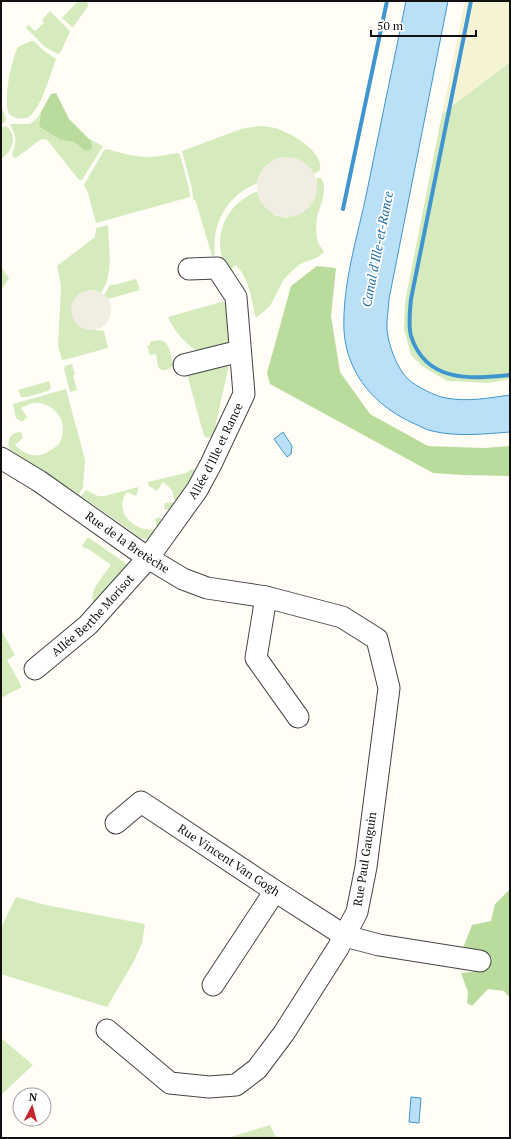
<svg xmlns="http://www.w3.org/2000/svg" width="511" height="1139" viewBox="0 0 511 1139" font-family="'PT Serif',serif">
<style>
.farmland{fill:#f6f3d4}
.green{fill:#d5ebbd}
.forest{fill:#b9dc9c}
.plaza{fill:#f1ede2}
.water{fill:#b9e0f7;stroke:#3f96cf}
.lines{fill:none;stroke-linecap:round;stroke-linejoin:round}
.stream{stroke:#3f96cf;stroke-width:4}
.minor-casing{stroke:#444;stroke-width:23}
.minor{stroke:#fff;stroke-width:21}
.labels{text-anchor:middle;stroke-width:4;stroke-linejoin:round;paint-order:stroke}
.street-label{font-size:12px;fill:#111;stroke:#fff}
.water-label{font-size:13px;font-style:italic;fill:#1768a6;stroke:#fff}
</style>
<rect width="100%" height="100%" fill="#fffdf5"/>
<!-- farmland -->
<polygon class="farmland" points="465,1 510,1 510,62 442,114"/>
<!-- green -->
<g class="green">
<polygon points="78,1 87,1 88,6 74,26 72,27 62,18"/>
<polygon points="50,11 68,29 70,32 60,53 58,54 45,47 26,28 28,25 35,31 44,23 42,20"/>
<path d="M31,41H34L44,51L56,59C51,73 42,105 31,115C27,119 22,119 17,118C13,117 9,115 8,111C4,96 11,61 18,47Z"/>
<polygon points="510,62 510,379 488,383 447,381 422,366 411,355 404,329 405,302 442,114"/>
<polygon points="1,83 2,108 6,118 5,122 1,125"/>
<path d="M41,112L39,121L41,128L61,140L74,142L85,151H88L91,141L88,138L103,146L82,180H79L48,141L45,139L40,140L16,158L12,156C16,139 18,141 10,124C25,122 30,130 41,112Z"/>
<path d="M6,126C18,135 13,151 2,158H1V128Z"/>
<path d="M259,126C265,126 270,127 275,128C289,132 324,151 320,170L314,174L310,168L278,158C266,164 259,171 257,183C251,186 245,189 240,193C221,207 212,232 215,255L212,256L196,202L193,198L192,189L182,151L241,129Z"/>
<path d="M107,149C121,153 134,157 149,157C159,157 168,154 178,153L180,155L189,188L190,197L96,223L88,193L84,185L104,150Z"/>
<path d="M316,178H321C329,189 320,205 317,217C316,224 316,232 317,239C318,244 322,248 324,252L318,257L300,264L292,271L284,279L270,306L256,318C251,299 250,280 236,265L230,270L224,268C223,260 220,252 220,244C220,219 235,201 257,191L258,196L274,215L287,218L317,184Z"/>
<path d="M108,225C108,248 115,272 101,293C89,289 77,294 72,305L88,329L104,331L108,348L64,360H62L58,346L61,286L57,266L95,237L96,228Z"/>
<polygon points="1,267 9,278 1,291"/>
<polygon points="136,279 140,290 108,299 104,295 110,285 114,285"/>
<path d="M221,302H225L227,305L230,335L229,344L203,355C187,345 175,334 168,317Z"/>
<path d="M158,340C170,340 170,354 173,363C172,369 166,371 161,370L158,367L156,354L150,355L147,346L150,345V342Z"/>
<polygon points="228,362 229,365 215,428 212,436 208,438 204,436 187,374"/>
<polygon points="72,364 75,375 73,375 77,390 70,392 64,369 65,366"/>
<polygon points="49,381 51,388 48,391 27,397 21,397 18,390"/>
<path d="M66,389L85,460L83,488L78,494L9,449C7,440 10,432 21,432L23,438L15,445C31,460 43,458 59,444C61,440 63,434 63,429C63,414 48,401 33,403C29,404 25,406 21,408L27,417L22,422L16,418L13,404Z"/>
<polygon points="192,469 196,470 195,476 169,511 164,508 165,503 175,502 172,490 163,482 157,491 149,486 148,482 186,473"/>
<path d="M138,487V491L136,496L127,492C112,512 136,534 157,529L155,519L159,517L163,520L164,524C158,533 153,542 141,538L81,496L86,490L98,496H105Z"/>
<path d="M88,537L128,565L94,603C87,592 105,574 111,565L87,548L86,549L82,546Z"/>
<polygon points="1,630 15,655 7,660 22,687 1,698"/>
<polygon points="16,897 46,905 145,924 142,943 133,963 107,1007 1,974 1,928"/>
<polygon points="1,1038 33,1065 1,1095"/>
<polygon points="270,1125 276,1138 228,1138"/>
</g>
<!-- forest -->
<g class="forest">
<polygon points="56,93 69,119 91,141 92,145 91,150 85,151 74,142 61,140 41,128 39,124 41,112 51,94"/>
<polygon points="317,266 336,268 331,316 340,372 370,414 428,446 484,448 510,446 510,476 463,475 433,473 270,384 267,373 291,286"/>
<polygon points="510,889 510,998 504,991 488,989 472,1006 467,1003 468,992 461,973 473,972 479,954 463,948 472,925 491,921 495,904"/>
</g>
<!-- plaza -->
<g class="plaza">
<circle cx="287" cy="187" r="30"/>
<circle cx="91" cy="310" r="20"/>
</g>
<!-- water -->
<g class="water">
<path d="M406,1H448L389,299C389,309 386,320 387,329C388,344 397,369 408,379C415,386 437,397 446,398C468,402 489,398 510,395V432C484,434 457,437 432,431C426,430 420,426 415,424C376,407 347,375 344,331C342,284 358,235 367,191C380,128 393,64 406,1Z"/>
<polygon points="283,432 292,446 291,454 287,457 274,439"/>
<polygon points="411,1097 421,1098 419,1123 409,1122"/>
</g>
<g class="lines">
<!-- stream -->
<g class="stream">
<path d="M471,1L411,299C410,310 408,325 411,336C426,383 471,379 510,375"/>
<polyline points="343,209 387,1"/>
</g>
<!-- minor casing -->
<g class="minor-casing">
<g id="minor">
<polyline points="184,365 240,351"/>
<path id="s1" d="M1,458L39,481L148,558L183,579L207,588L266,597L342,617L377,639L389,688L366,867L357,912L338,948L284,1033L257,1069L236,1085L209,1087L170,1083L107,1030"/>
<polyline points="266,597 256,658 298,717"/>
<path id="s2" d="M35,669L88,625L148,558L197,490L211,464L244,394L236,297L217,268L189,269"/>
<path id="s3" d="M116,823L141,802L275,891L345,936L379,945L480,961"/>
<polyline points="213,985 275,891"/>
</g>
</g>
<!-- minor -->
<use href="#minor" class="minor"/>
</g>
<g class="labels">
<!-- street labels -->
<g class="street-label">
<text dy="4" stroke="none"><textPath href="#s2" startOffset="286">Allée d'Ille et Rance</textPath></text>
<text dy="4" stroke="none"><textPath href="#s1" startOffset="152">Rue de la Bretèche</textPath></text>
<text dy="4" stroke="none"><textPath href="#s2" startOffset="79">Allée Berthe Morisot</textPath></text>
<text transform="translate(365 859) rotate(-81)" y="4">Rue Paul Gauguin</text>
<text dy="4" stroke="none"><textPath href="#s3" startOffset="138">Rue Vincent Van Gogh</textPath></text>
</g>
<!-- water labels -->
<g class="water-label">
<text transform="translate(377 249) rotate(-79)" y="5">Canal d'Ille-et-Rance</text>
</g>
</g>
<!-- border -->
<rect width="511" height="1139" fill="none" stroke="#111111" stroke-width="4"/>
<!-- north arrow -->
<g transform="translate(32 1107) rotate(6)"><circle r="19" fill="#ffffff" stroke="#a0a0a0"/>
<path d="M0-3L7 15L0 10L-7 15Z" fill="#c4262e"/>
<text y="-6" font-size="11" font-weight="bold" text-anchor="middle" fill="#111111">N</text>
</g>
<!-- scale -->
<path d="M371 30v6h105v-6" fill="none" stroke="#111111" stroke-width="2"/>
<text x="377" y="30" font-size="12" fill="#111111" stroke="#ffffff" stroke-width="3" paint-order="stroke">50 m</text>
</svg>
